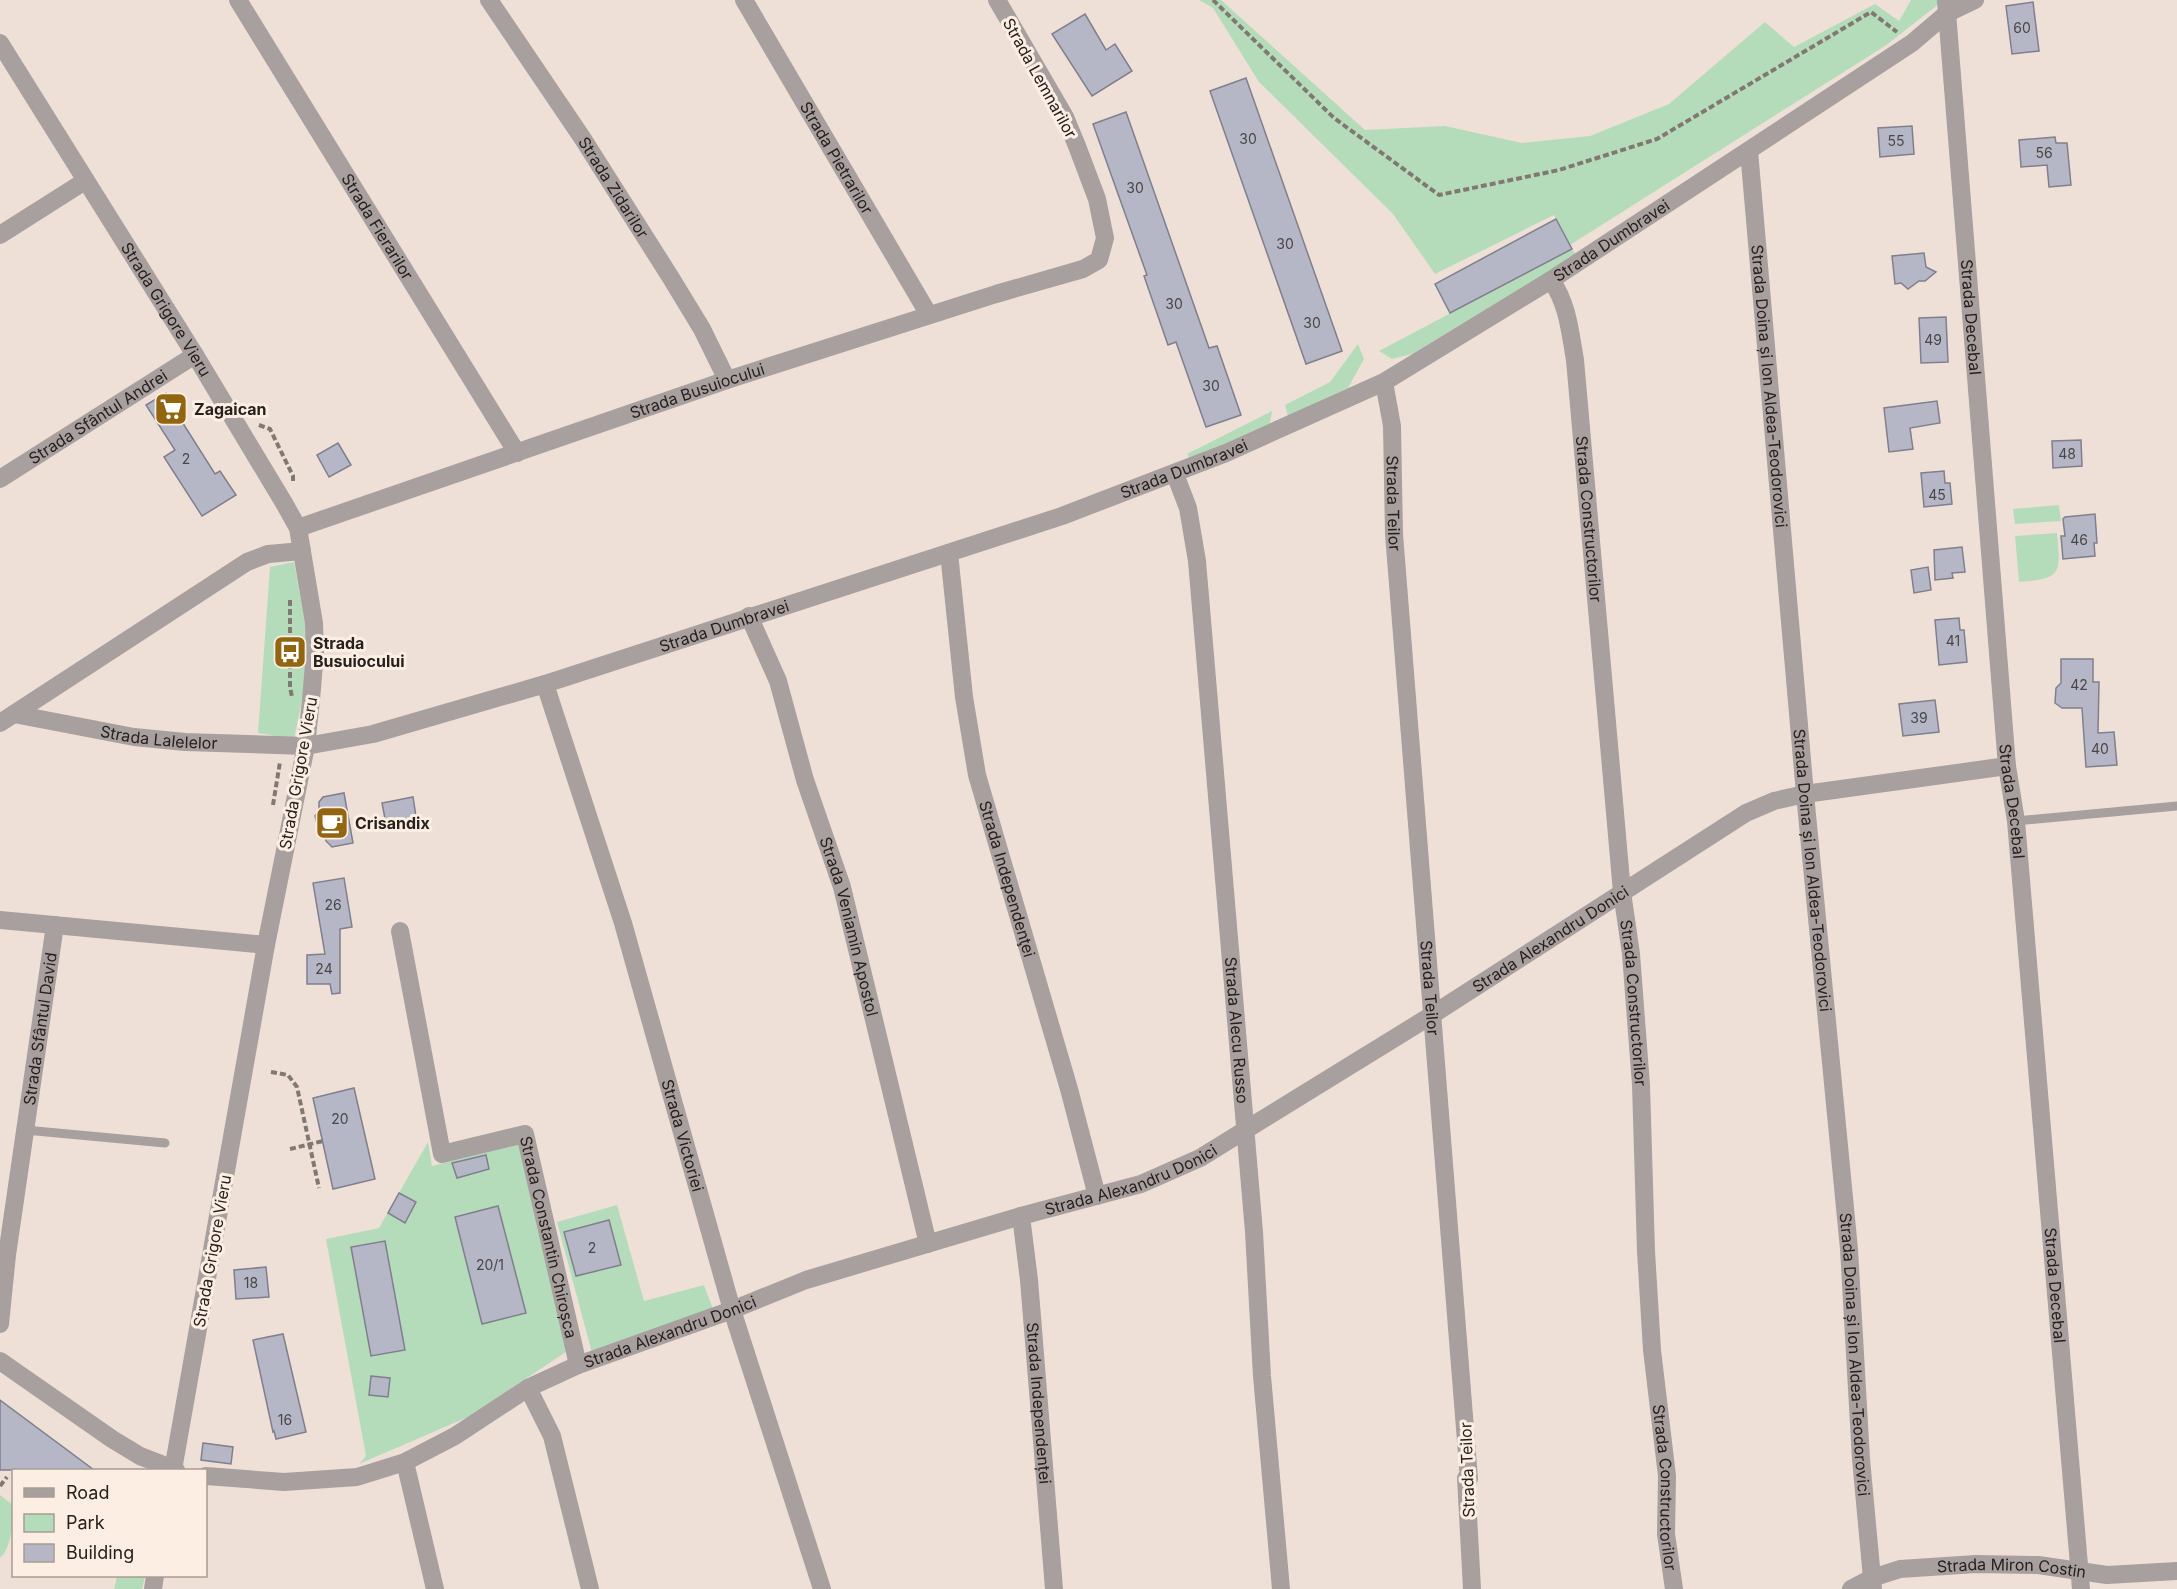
<svg xmlns="http://www.w3.org/2000/svg" width="2177" height="1589" viewBox="0 0 2177 1589" font-family="Inter,sans-serif">
<style>
.green{fill:#b5dcba;fill-rule:evenodd}
.building{fill:#b6b7c6;stroke:#7f7f8d;stroke-width:1.5}
.lines{fill:none;stroke-linecap:round;stroke-linejoin:round}
.path{stroke:#827872;stroke-width:4;stroke-dasharray:6 3;stroke-linecap:butt}
.service{stroke:#a8a09f;stroke-width:9}
.minor{stroke:#a8a09f;stroke-width:18}
.labels{text-anchor:middle;stroke-width:6;stroke-linejoin:round;paint-order:stroke}
.number-label{font-size:14px;fill:#4a4647}
.street-label{font-size:16px;fill:#26211d;stroke:#fdeee4}
.poi-label{font-size:16px;font-weight:bold;fill:#26211d;stroke:#fdeee4;text-anchor:start}
</style>
<rect width="100%" height="100%" fill="#efe0d7"/>
<!-- green -->
<g class="green">
<polygon points="1199,0 1221,0 1365,130 1445,126 1522,143 1590,136 1669,104 1765,22 1794,47 1875,4 1899,21 1911,0 1944,0 1885,46 1570,245 1554,215 1435,274 1393,214 1259,82 1213,8"/>
<polygon points="1572,249 1576,255 1412,354 1392,359 1379,351"/>
<polygon points="1358,344 1364,359 1348,388 1288,416 1285,405 1330,382"/>
<polygon points="1272,411 1270,424 1190,459 1187,454"/>
<polygon points="2059,505 2061,521 2015,524 2013,509"/>
<path d="M2057,533C2061,574 2062,579 2019,582L2015,536Z"/>
<polygon points="294,562 308,639 305,686 294,739 258,733 270,567"/>
<polygon points="428,1142 432,1166 519,1142 566,1352 468,1417 359,1464 366,1456 326,1239 379,1228"/>
<path d="M617,1205L644,1301L704,1285L713,1309L592,1353L557,1222ZM609,1220L621,1265L576,1276L564,1232Z"/>
<path d="M0,1495L13,1505C14,1518 11,1550 0,1558Z"/>
<polygon points="117,1576 145,1576 142,1589 114,1589"/>
</g>
<!-- building -->
<g class="building">
<polygon points="2033,2 2039,51 2012,54 2006,6"/>
<polygon points="1085,14 1106,50 1115,44 1132,71 1092,96 1052,34"/>
<polygon points="1246,78 1342,351 1306,364 1210,91"/>
<polygon points="1126,112 1209,348 1217,346 1241,415 1206,427 1176,342 1168,345 1144,276 1147,275 1093,124"/>
<polygon points="1912,126 1914,154 1880,157 1878,128"/>
<polygon points="2055,137 2056,143 2067,143 2071,185 2049,187 2047,165 2021,167 2019,140"/>
<polygon points="1556,219 1572,249 1450,313 1435,284"/>
<polygon points="1924,253 1926,267 1936,272 1925,281 1919,281 1908,289 1901,283 1895,284 1892,256"/>
<polygon points="1946,317 1948,362 1921,363 1919,318"/>
<polygon points="166,393 181,416 179,417 215,474 220,471 236,495 202,516 164,457 175,450 146,405"/>
<polygon points="1937,401 1940,423 1910,428 1913,449 1889,452 1884,408"/>
<polygon points="2081,440 2082,466 2053,468 2052,441"/>
<polygon points="338,443 351,465 329,477 317,455"/>
<polygon points="1944,471 1945,483 1950,483 1952,504 1924,507 1921,473"/>
<polygon points="2095,514 2097,543 2094,543 2095,556 2063,559 2061,536 2065,536 2063,519 2065,517"/>
<polygon points="1962,547 1965,572 1952,573 1953,578 1935,580 1934,550"/>
<polygon points="1928,567 1931,590 1914,593 1911,570"/>
<polygon points="1959,618 1960,630 1964,630 1967,662 1939,665 1935,620"/>
<polygon points="2061,659 2093,659 2093,682 2099,682 2098,733 2114,732 2117,765 2086,767 2082,708 2062,708 2055,703 2056,688 2061,683"/>
<polygon points="1935,700 1939,732 1903,736 1899,704"/>
<polygon points="344,793 353,843 332,847 326,841 325,836 320,834 315,816 319,810 319,802 323,797"/>
<polygon points="413,797 417,823 387,829 382,803"/>
<polygon points="344,878 352,927 340,929 340,993 332,994 330,984 307,984 307,955 325,954 313,883"/>
<polygon points="354,1088 375,1179 333,1189 313,1098"/>
<polygon points="486,1155 489,1169 457,1178 452,1163"/>
<polygon points="399,1193 416,1202 405,1223 388,1213"/>
<polygon points="498,1206 526,1313 482,1324 455,1217"/>
<polygon points="609,1220 621,1265 576,1276 564,1232"/>
<polygon points="385,1241 405,1350 371,1356 351,1247"/>
<polygon points="266,1267 269,1297 236,1299 234,1270"/>
<polygon points="283,1334 306,1432 276,1439 274,1431 273,1432 253,1340"/>
<polygon points="371,1376 390,1378 388,1397 369,1395"/>
<polygon points="0,1400 94,1470 0,1470"/>
<polygon points="203,1443 233,1447 231,1464 201,1460"/>
</g>
<g class="lines">
<!-- path -->
<g class="path">
<polyline points="1213,0 1334,118 1439,195 1559,170 1657,139 1871,12 1897,32"/>
<polyline points="259,425 270,429 293,476 293,483"/>
<polyline points="290,600 290,687 292,697"/>
<polyline points="273,805 280,762"/>
<polyline points="271,1072 288,1075 297,1087 319,1188"/>
<polyline points="290,1149 323,1141"/>
<polyline points="0,1486 7,1477"/>
</g>
<!-- service -->
<g class="service">
<polyline points="2016,821 2177,806"/>
<polyline points="25,1130 165,1143"/>
</g>
<!-- minor -->
<g class="minor">
<path id="s1" d="M238,0L517,453"/>
<path id="s2" d="M489,0L583,139L671,278L702,329L727,380"/>
<path id="s3" d="M744,0L929,315"/>
<path id="s4" d="M1946,0L2007,766L2016,821L2081,1589"/>
<path id="s5" d="M0,43L195,355L284,503L298,528L314,623L315,652L311,700L306,746L266,945L173,1470"/>
<path id="s6" d="M1749,151L1805,794L1849,1249L1861,1459L1873,1589"/>
<polyline points="0,235 85,181"/>
<path id="s7" d="M1551,280C1568,304 1570,332 1575,360L1622,892L1631,954L1641,1085L1646,1251L1652,1350L1667,1476L1666,1534L1674,1589"/>
<path id="s8" d="M1384,382L1392,426L1394,534L1469,1479L1466,1478L1472,1589"/>
<path id="s9" d="M1175,474L1188,508L1197,561L1254,1232L1262,1376L1281,1589"/>
<path id="s10" d="M0,479L195,355"/>
<path id="s11" d="M298,528L727,380L996,294L1083,269L1099,260L1105,238L1097,199L1077,146L1065,117L997,0"/>
<path id="s12" d="M949,553L964,697L977,775L1069,1089L1097,1196"/>
<path id="s13" d="M749,616L778,681L805,780L842,887L928,1244"/>
<path id="s14" d="M545,684L623,923L732,1310L822,1589"/>
<path id="s15" d="M14,714L134,737L185,742L306,746L373,734L545,684L1062,516L1226,453L1384,382L1551,280L1912,43L1946,14L1975,0"/>
<polyline points="0,723 247,562 268,554 302,551"/>
<polyline points="0,920 266,945"/>
<path id="s16" d="M400,931L442,1154L525,1134L578,1365"/>
<path id="s17" d="M1021,1216L1029,1280L1054,1589"/>
<path id="s18" d="M0,1324L7,1255L55,925"/>
<polyline points="0,1361 112,1439 140,1456 176,1470"/>
<polyline points="528,1388 552,1436 590,1589"/>
<polyline points="405,1462 435,1589"/>
<path id="s19" d="M206,1476L284,1482L357,1477L405,1462L455,1436L528,1388L578,1365L732,1310L806,1280L1021,1216L1141,1184L1200,1158L1432,1015L1746,813L1774,801L1805,794L2007,766"/>
<polyline points="153,1589 155,1576"/>
<path id="s20" d="M1851,1589L1872,1578L1900,1569L1976,1564L2038,1565L2107,1575L2177,1571"/>
</g>
</g>
<!-- icons -->
<defs>
<g id="supermarket-square" transform="scale(1.725)"><rect x="-9" y="-9" width="18" height="18" rx="4" fill="#926510" stroke="#fdeee4"/><path d="M-6-5.5h2.5l.6 2H6L4.5 2H-2.5L-4.4-4H-6ZM-1.5 3.2a1.3 1.3 0 1 0 .1 0ZM3 3.2a1.3 1.3 0 1 0 .1 0Z" fill="#fff"/></g>
<g id="bus-square" transform="scale(1.725)"><rect x="-9" y="-9" width="18" height="18" rx="4" fill="#926510" stroke="#fdeee4"/><path d="M-5-6H5V4H4V6H2V4H-2V6H-4V4H-5ZM-3.5-4V0h7V-4ZM-3.5 1.2v1.5H-2V1.2ZM2 1.2v1.5H3.5V1.2Z" fill="#fff"/></g>
<g id="cafe-square" transform="scale(1.725)"><rect x="-9" y="-9" width="18" height="18" rx="4" fill="#926510" stroke="#fdeee4"/><path d="M-5.5-4.5H6V0H3Q3 3.5 0 3.5H-2.5Q-5.5 3.5-5.5 0ZM3-3.2v2h1.7v-2ZM-6 4.5H4V6H-6Z" fill="#fff"/></g>
</defs>
<g fill-rule="evenodd">
<use href="#supermarket-square" x="171" y="409"/>
<use href="#bus-square" x="290" y="652"/>
<use href="#cafe-square" x="332" y="823"/>
</g>
<g class="labels">
<!-- number labels -->
<g class="number-label">
<text x="2022" y="33">60</text>
<text x="1248" y="144">30</text>
<text x="1896" y="146">55</text>
<text x="2044" y="158">56</text>
<text x="1135" y="193">30</text>
<text x="1285" y="249">30</text>
<text x="1174" y="309">30</text>
<text x="1312" y="328">30</text>
<text x="1933" y="345">49</text>
<text x="1211" y="391">30</text>
<text x="2067" y="459">48</text>
<text x="186" y="464">2</text>
<text x="1937" y="500">45</text>
<text x="2079" y="545">46</text>
<text x="1953" y="646">41</text>
<text x="2079" y="690">42</text>
<text x="1919" y="723">39</text>
<text x="2100" y="754">40</text>
<text x="333" y="910">26</text>
<text x="324" y="974">24</text>
<text x="340" y="1124">20</text>
<text x="592" y="1253">2</text>
<text x="490" y="1270">20/1</text>
<text x="251" y="1288">18</text>
<text x="285" y="1425">16</text>
</g>
<!-- street labels -->
<g class="street-label">
<text transform="translate(1040 78) rotate(61)" y="6">Strada Lemnarilor</text>
<text dy="6" stroke="none"><textPath href="#s3" startOffset="183">Strada Pietrarilor</textPath></text>
<text dy="6" stroke="none"><textPath href="#s2" startOffset="225">Strada Zidarilor</textPath></text>
<text dy="6" stroke="none"><textPath href="#s1" startOffset="266">Strada Fierarilor</textPath></text>
<text dy="6" stroke="none"><textPath href="#s15" startOffset="1702">Strada Dumbravei</textPath></text>
<text dy="6" stroke="none"><textPath href="#s5" startOffset="314">Strada Grigore Vieru</textPath></text>
<text dy="6" stroke="none"><textPath href="#s4" startOffset="318">Strada Decebal</textPath></text>
<text dy="6" stroke="none"><textPath href="#s6" startOffset="236">Strada Doina și Ion Aldea-Teodorovici</textPath></text>
<text dy="6" stroke="none"><textPath href="#s11" startOffset="422">Strada Busuiocului</textPath></text>
<text dy="6" stroke="none"><textPath href="#s10" startOffset="116">Strada Sfântul Andrei</textPath></text>
<text dy="6" stroke="none"><textPath href="#s15" startOffset="1216">Strada Dumbravei</textPath></text>
<text dy="6" stroke="none"><textPath href="#s8" startOffset="122">Strada Teilor</textPath></text>
<text dy="6" stroke="none"><textPath href="#s7" startOffset="244">Strada Constructorilor</textPath></text>
<text dy="6" stroke="none"><textPath href="#s15" startOffset="730">Strada Dumbravei</textPath></text>
<text dy="6" stroke="none"><textPath href="#s15" startOffset="147">Strada Lalelelor</textPath></text>
<text transform="translate(298 773) rotate(-80)" y="6">Strada Grigore Vieru</text>
<text dy="6" stroke="none"><textPath href="#s4" startOffset="804">Strada Decebal</textPath></text>
<text dy="6" stroke="none"><textPath href="#s6" startOffset="722">Strada Doina și Ion Aldea-Teodorovici</textPath></text>
<text dy="6" stroke="none"><textPath href="#s12" startOffset="332">Strada Independenţei</textPath></text>
<text dy="6" stroke="none"><textPath href="#s13" startOffset="327">Strada Veniamin Apostol</textPath></text>
<text dy="6" stroke="none"><textPath href="#s19" startOffset="1470">Strada Alexandru Donici</textPath></text>
<text dy="6" stroke="none"><textPath href="#s8" startOffset="608">Strada Teilor</textPath></text>
<text dy="6" stroke="none"><textPath href="#s7" startOffset="730">Strada Constructorilor</textPath></text>
<text dy="6" stroke="none"><textPath href="#s18" startOffset="298">Strada Sfântul David</textPath></text>
<text dy="6" stroke="none"><textPath href="#s9" startOffset="561">Strada Alecu Russo</textPath></text>
<text dy="6" stroke="none"><textPath href="#s14" startOffset="472">Strada Victoriei</textPath></text>
<text dy="6" stroke="none"><textPath href="#s19" startOffset="984">Strada Alexandru Donici</textPath></text>
<text dy="6" stroke="none"><textPath href="#s16" startOffset="418">Strada Constantin Chiroșca</textPath></text>
<text transform="translate(212 1251) rotate(-80)" y="6">Strada Grigore Vieru</text>
<text dy="6" stroke="none"><textPath href="#s4" startOffset="1290">Strada Decebal</textPath></text>
<text dy="6" stroke="none"><textPath href="#s19" startOffset="498">Strada Alexandru Donici</textPath></text>
<text dy="6" stroke="none"><textPath href="#s6" startOffset="1208">Strada Doina și Ion Aldea-Teodorovici</textPath></text>
<text dy="6" stroke="none"><textPath href="#s17" startOffset="188">Strada Independenței</textPath></text>
<text transform="translate(1467 1470) rotate(-92)" y="6">Strada Teilor</text>
<text dy="6" stroke="none"><textPath href="#s7" startOffset="1216">Strada Constructorilor</textPath></text>
<text dy="6" stroke="none"><textPath href="#s20" startOffset="165">Strada Miron Costin</textPath></text>
</g>
<!-- poi labels -->
<g class="poi-label">
<text x="194" y="415">Zagaican</text>
<text x="313" y="649">Strada<tspan x="313" dy="18">Busuiocului</tspan></text>
<text x="355" y="829">Crisandix</text>
</g>
</g>
<!-- legend -->
<rect x="12" y="1469" width="195" height="108" fill="#fdeee4" stroke="#a79c94" stroke-width="1.5"/>
<rect x="24" y="1488" width="30" height="9" fill="#a8a09f" stroke="#a79c94" stroke-width="1.5"/>
<text x="66" y="1499" font-size="18" fill="#26211d">Road</text>
<rect x="24" y="1514" width="30" height="18" fill="#b5dcba" stroke="#a79c94" stroke-width="1.5"/>
<text x="66" y="1529" font-size="18" fill="#26211d">Park</text>
<rect x="24" y="1544" width="30" height="18" fill="#b6b7c6" stroke="#a79c94" stroke-width="1.5"/>
<text x="66" y="1559" font-size="18" fill="#26211d">Building</text>
</svg>
